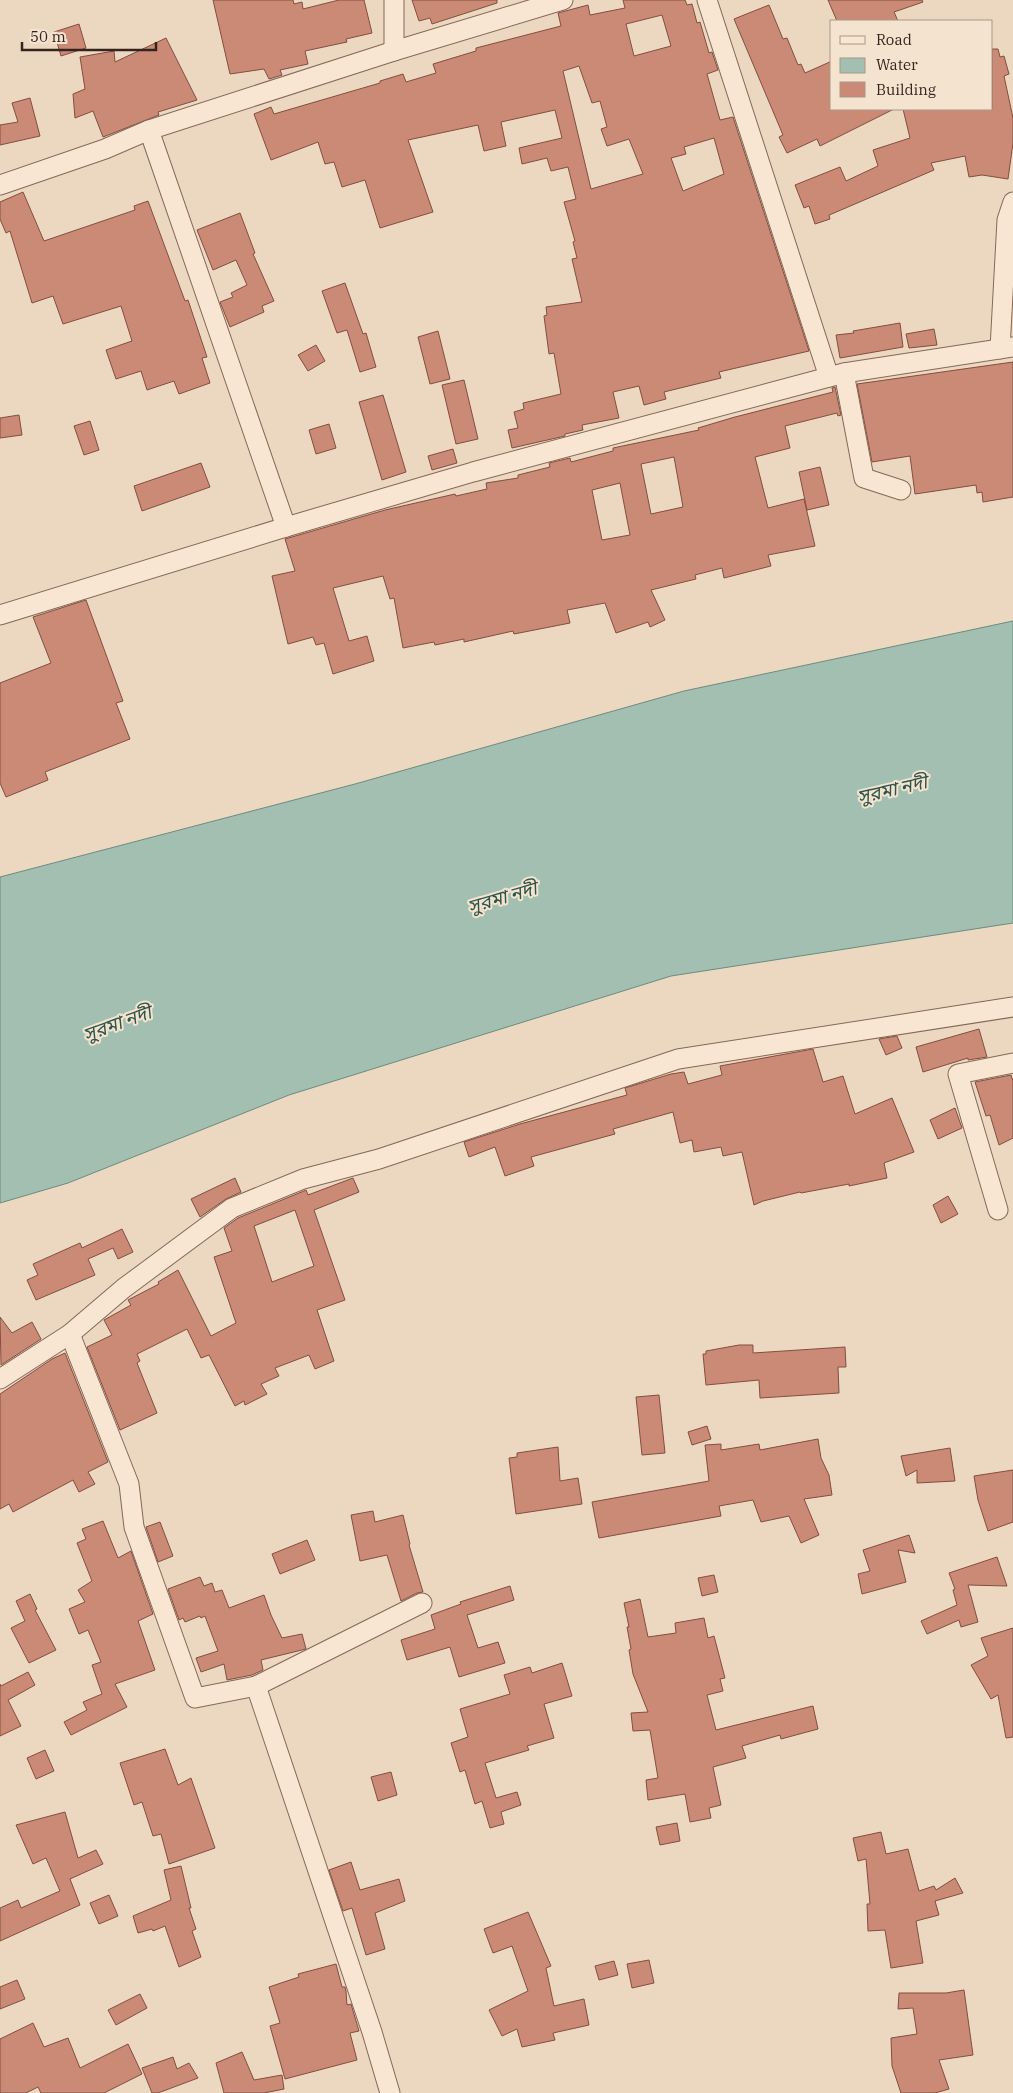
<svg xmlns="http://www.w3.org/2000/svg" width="1013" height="2093" viewBox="0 0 1013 2093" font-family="'IBM Plex Serif','Noto Sans Bengali',serif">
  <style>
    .water { fill: #a3bfb1; stroke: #6a8c7e }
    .building { fill: #ca8a76; stroke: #834e3f; fill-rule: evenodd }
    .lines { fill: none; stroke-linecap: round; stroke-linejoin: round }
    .minor-casing { stroke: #856858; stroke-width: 21 }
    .minor { stroke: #f8e6d3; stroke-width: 19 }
    .labels { text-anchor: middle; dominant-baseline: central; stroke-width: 4; stroke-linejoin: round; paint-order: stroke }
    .water-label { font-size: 19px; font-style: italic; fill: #2c544a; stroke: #f4e3cf }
  </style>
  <rect width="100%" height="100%" fill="#ecd7c0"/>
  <polygon class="water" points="1013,621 1013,923 671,976 289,1095 68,1183 0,1203 0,877 355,784 684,691"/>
  <g class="building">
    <polygon points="213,0 293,0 294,4 302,2 303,9 339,0 364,0 372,33 346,39 347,42 305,51 308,64 280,70 282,75 269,79 264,69 230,74"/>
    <polygon points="412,0 497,0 497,3 432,24 430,18 419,21"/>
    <path d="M623 0H685L687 5 692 4 697 23 700 22 709 53 712 52 718 70 707 74 720 120 733 117 809 351 719 372 721 378 664 392 666 399 644 405 639 386 613 392 619 418 582 425 583 430 565 434V436L512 448 508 430 518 428 514 412 524 409 523 403 561 394 554 353 549 354 544 316 547 315 546 307 582 302 572 259 577 258 573 242 575 241 564 202 576 199 568 167 551 171 547 158 522 164 519 148 562 138 555 110 501 122 506 146 484 151 478 125 408 140 433 212 380 228 365 180 342 187 334 162 325 164 318 142 271 160 254 114 271 107 274 114 380 83V81L403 74 406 82 436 73 433 64 476 51V48L561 26 558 13 588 5 590 15 625 8ZM662 15 671 46 634 56 626 24ZM579 66 592 103 600 101 607 127 601 129 607 146 629 139 643 174 591 189 563 71ZM714 138 724 174 683 191 671 158 686 154 684 147Z"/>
    <polygon points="828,0 922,0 923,2 894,12 898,21 837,21"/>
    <polygon points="769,5 783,39 787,38 798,65 801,64 805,73 832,61 832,109 894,109 820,146 817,139 787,153 779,137 783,135 734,19"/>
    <polygon points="79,24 86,48 61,56 54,32"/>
    <polygon points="166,38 197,100 158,112 159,115 103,137 93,111 75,118 73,94 85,89 80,57 114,51 115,62"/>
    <polygon points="992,49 998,49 1000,57 1004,56 1009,74 1004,76 1013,118 1013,143 1008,179 982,175 969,177 965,156 931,163 934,170 834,213 829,215 830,219 815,224 809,206 804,208 795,185 840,167 846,181 878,166 873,150 910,138 903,109 992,109"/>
    <polygon points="30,98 40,136 0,145 0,125 18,122 12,103"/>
    <polygon points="23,192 44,241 135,210 134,206 148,201 185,301 188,300 207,357 202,358 210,383 179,394 174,381 147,390 141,371 116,379 106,350 132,341 121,306 63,324 53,296 32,303 10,231 6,233 0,219 0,202"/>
    <polygon points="240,213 255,253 253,254 274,301 262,306 264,312 230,327 220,302 233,297 231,293 247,285 236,260 213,270 197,230"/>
    <polygon points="345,283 363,334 366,333 376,367 360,372 347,330 337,333 322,291"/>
    <polygon points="900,323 903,347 840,358 836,335 854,333 853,331"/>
    <polygon points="934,329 937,345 909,348 906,334"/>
    <polygon points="438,331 450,379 430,384 418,337"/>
    <polygon points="316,345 325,361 308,371 298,355"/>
    <polygon points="1013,362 1013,497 983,502 982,492 977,493 976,485 915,494 910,456 872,462 857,384"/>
    <polygon points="464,380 478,439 456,444 442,385"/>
    <path d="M835 387 841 415 838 416 837 413 785 426 790 448 755 457 768 508 804 499 815 546 768 555 771 566 724 578 722 568 695 575 696 579 651 590 665 620 650 627 648 622 616 633 605 603 567 610 570 623 514 634 513 631 464 642V639L435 645 434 642 403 648 394 598 390 599 383 576 333 588 349 641 367 636 374 661 333 674 324 643 316 645 313 637 288 644 272 576 295 571 285 539 385 510 455 494 456 496 487 489 486 483 518 478V475L550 467 549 463 570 458 571 462 613 451V448L699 430 698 428 735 417 833 392 832 388ZM674 457 683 507 651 514 641 464ZM620 483 630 535 602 540 592 490Z"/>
    <polygon points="383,395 406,472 382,480 359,402"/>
    <polygon points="19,415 22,435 0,438 0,418"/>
    <polygon points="90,421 99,450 84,455 74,426"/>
    <polygon points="329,424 336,448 316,454 309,430"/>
    <polygon points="453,449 457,463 432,470 428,456"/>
    <polygon points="201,463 210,487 142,511 134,486"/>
    <polygon points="820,467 829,505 807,510 799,472"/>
    <polygon points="86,600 123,701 116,703 130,739 45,772 48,780 6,797 0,783 0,683 51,663 33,617"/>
    <polygon points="979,1029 987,1057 968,1060 968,1058 923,1072 916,1047"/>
    <polygon points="897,1036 902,1048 886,1055 879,1039"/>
    <polygon points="813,1049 823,1082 843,1076 855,1114 892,1098 914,1152 884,1163 887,1178 849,1186 849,1184 801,1193 800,1192 763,1201 754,1205 742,1152 723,1156 721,1147 694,1152 692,1140 680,1143 673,1112 613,1129 615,1134 531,1157 534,1166 505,1176 495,1147 469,1157 464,1142 520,1124 627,1095 625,1088 671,1074 684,1072 688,1084 722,1075 720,1066"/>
    <polygon points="1011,1075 1013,1081 1013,1138 999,1145 990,1115 986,1116 975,1082"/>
    <polygon points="955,1108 962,1128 938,1139 930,1120"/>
    <polygon points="235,1178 241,1192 226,1199 200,1217 191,1199"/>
    <path d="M353 1178 359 1192 314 1210 345 1300 317 1310 334 1361 315 1369 309 1355 275 1368 279 1376 261 1384 267 1394 245 1405 244 1401 235 1406 209 1355 201 1358 187 1329 137 1354 140 1361 137 1363 157 1413 120 1430 87 1347 112 1335 104 1320 131 1305 128 1300 159 1284 158 1282 178 1270 211 1336 236 1323 214 1257 232 1251 224 1228 238 1218 304 1191 306 1190 308 1195ZM295 1210 314 1266 272 1282 254 1226Z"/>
    <polygon points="948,1196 958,1214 941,1223 933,1205"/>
    <polygon points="122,1229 133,1252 118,1259 113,1248 88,1259 95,1275 36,1300 27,1280 38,1275 33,1264 80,1243 82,1248"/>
    <polygon points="0,1317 12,1333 32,1322 41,1339 1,1365"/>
    <polygon points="739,1345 753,1345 753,1353 845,1347 846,1367 838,1367 839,1393 760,1398 759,1380 706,1385 703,1354 706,1354 706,1351"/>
    <polygon points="65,1353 108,1462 88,1472 95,1484 79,1492 73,1480 13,1512 9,1504 0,1509 0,1394 52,1359"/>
    <polygon points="659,1395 665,1453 642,1455 636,1397"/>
    <polygon points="707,1426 711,1439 692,1445 688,1432"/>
    <polygon points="818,1439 821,1458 829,1475 832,1495 804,1499 819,1535 801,1543 789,1516 761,1522 753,1500 719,1506 721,1516 599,1538 592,1502 709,1481 705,1445 721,1444 721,1450 759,1444 760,1450"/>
    <polygon points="558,1447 560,1481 578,1478 582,1504 516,1514 509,1458 517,1457 517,1453"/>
    <polygon points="950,1448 955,1481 917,1483 917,1470 906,1476 901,1456"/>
    <polygon points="1013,1470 1013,1522 988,1531 978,1500 974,1476"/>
    <polygon points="373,1511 375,1522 403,1515 410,1544 409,1545 423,1592 417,1593 401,1601 387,1555 360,1561 351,1515"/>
    <polygon points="103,1521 118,1558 131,1551 153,1614 138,1621 155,1670 115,1684 127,1707 71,1735 64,1722 87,1710 83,1702 102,1694 92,1665 101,1662 88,1630 79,1634 69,1609 85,1602 78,1590 92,1581 77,1543 86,1539 82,1529"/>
    <polygon points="160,1522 173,1556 158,1562 146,1527"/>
    <polygon points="909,1535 915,1553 898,1550 906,1582 862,1594 858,1574 870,1571 863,1550"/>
    <polygon points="307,1540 315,1560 280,1574 272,1554"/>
    <polygon points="997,1557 1007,1586 968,1585 978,1622 961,1627 959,1620 927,1634 921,1621 957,1605 953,1590 955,1589 949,1573"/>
    <polygon points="714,1575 718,1592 702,1596 698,1578"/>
    <polygon points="200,1577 204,1586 212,1583 215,1592 222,1590 229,1608 264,1595 271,1615 282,1638 302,1634 306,1649 261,1660 263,1670 252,1675 227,1680 224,1664 201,1672 196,1658 218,1651 205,1616 201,1618 200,1616 185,1622 183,1618 179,1620 168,1589"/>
    <polygon points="510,1586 514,1600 467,1615 478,1648 498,1642 505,1663 459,1677 450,1647 407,1660 401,1640 435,1629 431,1615 461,1604 460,1602"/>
    <polygon points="30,1594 37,1609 35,1610 56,1650 29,1663 11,1628 25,1621 16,1601"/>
    <polygon points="640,1599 648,1637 676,1633 675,1623 704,1618 708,1638 714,1636 725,1678 720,1679 723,1691 707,1695 716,1730 813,1706 818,1729 781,1739 780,1735 742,1746 746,1758 713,1767 721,1805 709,1808 711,1818 690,1822 685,1794 648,1800 646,1780 658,1778 650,1730 633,1731 631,1713 648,1712 633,1674 629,1650 631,1649 627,1627 629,1627 624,1603"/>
    <polygon points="1013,1628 1013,1737 1006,1738 998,1695 991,1699 971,1665 988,1656 981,1638"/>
    <polygon points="562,1663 572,1696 544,1704 554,1738 527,1746 529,1750 485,1763 496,1798 517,1792 521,1805 501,1812 504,1824 490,1828 482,1801 475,1804 465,1770 460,1772 451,1743 468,1737 460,1709 510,1694 504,1675 530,1667 532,1673"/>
    <polygon points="28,1672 35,1685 8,1700 21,1726 0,1736 0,1684 1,1686"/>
    <polygon points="165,1749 178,1785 191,1778 215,1848 169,1864 161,1834 153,1836 142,1802 134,1805 120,1763"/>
    <polygon points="45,1750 54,1771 36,1779 27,1758"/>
    <polygon points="391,1772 397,1795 378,1801 371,1777"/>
    <polygon points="65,1812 78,1858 96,1850 103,1864 70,1879 80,1905 0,1941 0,1908 18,1900 21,1908 60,1891 46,1858 33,1864 16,1825"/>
    <polygon points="677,1823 680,1841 660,1845 656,1827"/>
    <polygon points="881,1832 886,1854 908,1849 919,1891 934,1886 936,1890 955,1878 963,1893 935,1901 939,1915 916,1921 923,1963 891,1968 885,1930 868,1931 867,1904 870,1904 866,1859 858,1861 853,1838"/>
    <polygon points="351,1862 360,1890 399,1879 405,1901 375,1913 385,1949 366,1955 352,1908 343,1911 329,1870"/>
    <polygon points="181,1866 191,1908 189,1908 196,1929 192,1931 201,1957 179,1967 165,1926 153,1931 152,1929 138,1933 133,1916 171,1900 164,1870"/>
    <polygon points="109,1895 118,1916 99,1924 90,1903"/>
    <polygon points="528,1912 551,1966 546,1968 554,2006 584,1999 589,2025 553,2033 555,2040 522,2047 517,2029 502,2036 489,2010 528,1991 512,1946 493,1953 484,1929"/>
    <polygon points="649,1960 654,1983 632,1988 627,1964"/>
    <polygon points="614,1961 618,1975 599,1980 595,1966"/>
    <polygon points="336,1964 342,1987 345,1987 346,1991 347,2005 351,2004 359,2031 350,2033 357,2060 285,2079 270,2026 280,2023 269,1987 299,1977 298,1974"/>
    <polygon points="17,1980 25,1999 0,2009 0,1987"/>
    <polygon points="964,1990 973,2055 939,2060 949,2089 935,2093 901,2093 892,2066 891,2038 917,2034 913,2008 898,2009 899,1993 946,1993"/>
    <polygon points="140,1994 147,2008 116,2025 108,2010"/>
    <polygon points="33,2023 44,2047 68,2038 80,2068 128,2044 142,2074 104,2093 41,2093 38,2087 26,2093 0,2093 0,2039"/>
    <polygon points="242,2052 254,2080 282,2075 284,2089 264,2093 224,2093 216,2063"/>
    <polygon points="173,2057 177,2069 189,2063 198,2078 158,2093 152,2093 142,2068"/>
  </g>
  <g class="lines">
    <g class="minor-casing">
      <g id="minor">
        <polyline points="707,0 829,377"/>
        <polyline points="394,51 394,0"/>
        <polyline points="149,130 286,527"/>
        <polyline points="0,185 105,149 149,130 394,51 563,0"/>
        <polyline points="1000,349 1007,220 1013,202"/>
        <polyline points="844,373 864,478 901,490"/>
        <polyline points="0,615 286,527 473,472 829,377 844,373 1013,347"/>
        <polyline points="998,1210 958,1074 1013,1063"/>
        <polyline points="70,1334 129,1484 134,1527 195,1698 256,1686 422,1603"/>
        <polyline points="0,1379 70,1334 124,1288 232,1208 303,1179 379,1159 678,1059 1013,1007"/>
        <polyline points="256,1686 372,2032 390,2093"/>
      </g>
    </g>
    <use href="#minor" class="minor"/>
  </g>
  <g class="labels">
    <g class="water-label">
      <text transform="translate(892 789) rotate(-13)">সুরমা নদী</text>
      <text transform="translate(502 897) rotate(-16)">সুরমা নদী</text>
      <text transform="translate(117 1023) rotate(-20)">সুরমা নদী</text>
    </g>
  </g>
  <rect x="830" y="20" width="162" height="90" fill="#f4e3cf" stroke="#a89788"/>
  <rect x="840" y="36" width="25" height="8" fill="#f8e6d3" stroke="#a89788"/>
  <text x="876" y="45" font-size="15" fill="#35241d">Road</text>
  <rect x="840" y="58" width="25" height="15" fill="#a3bfb1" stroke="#a89788"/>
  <text x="876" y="70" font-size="15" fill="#35241d">Water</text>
  <rect x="840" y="82" width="25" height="15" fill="#ca8a76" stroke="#a89788"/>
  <text x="876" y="95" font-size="15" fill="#35241d">Building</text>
  <path d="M22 42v8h134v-8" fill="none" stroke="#35241d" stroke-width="2.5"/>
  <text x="30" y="42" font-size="15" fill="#35241d" stroke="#f4e3cf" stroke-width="4" paint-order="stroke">50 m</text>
</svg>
